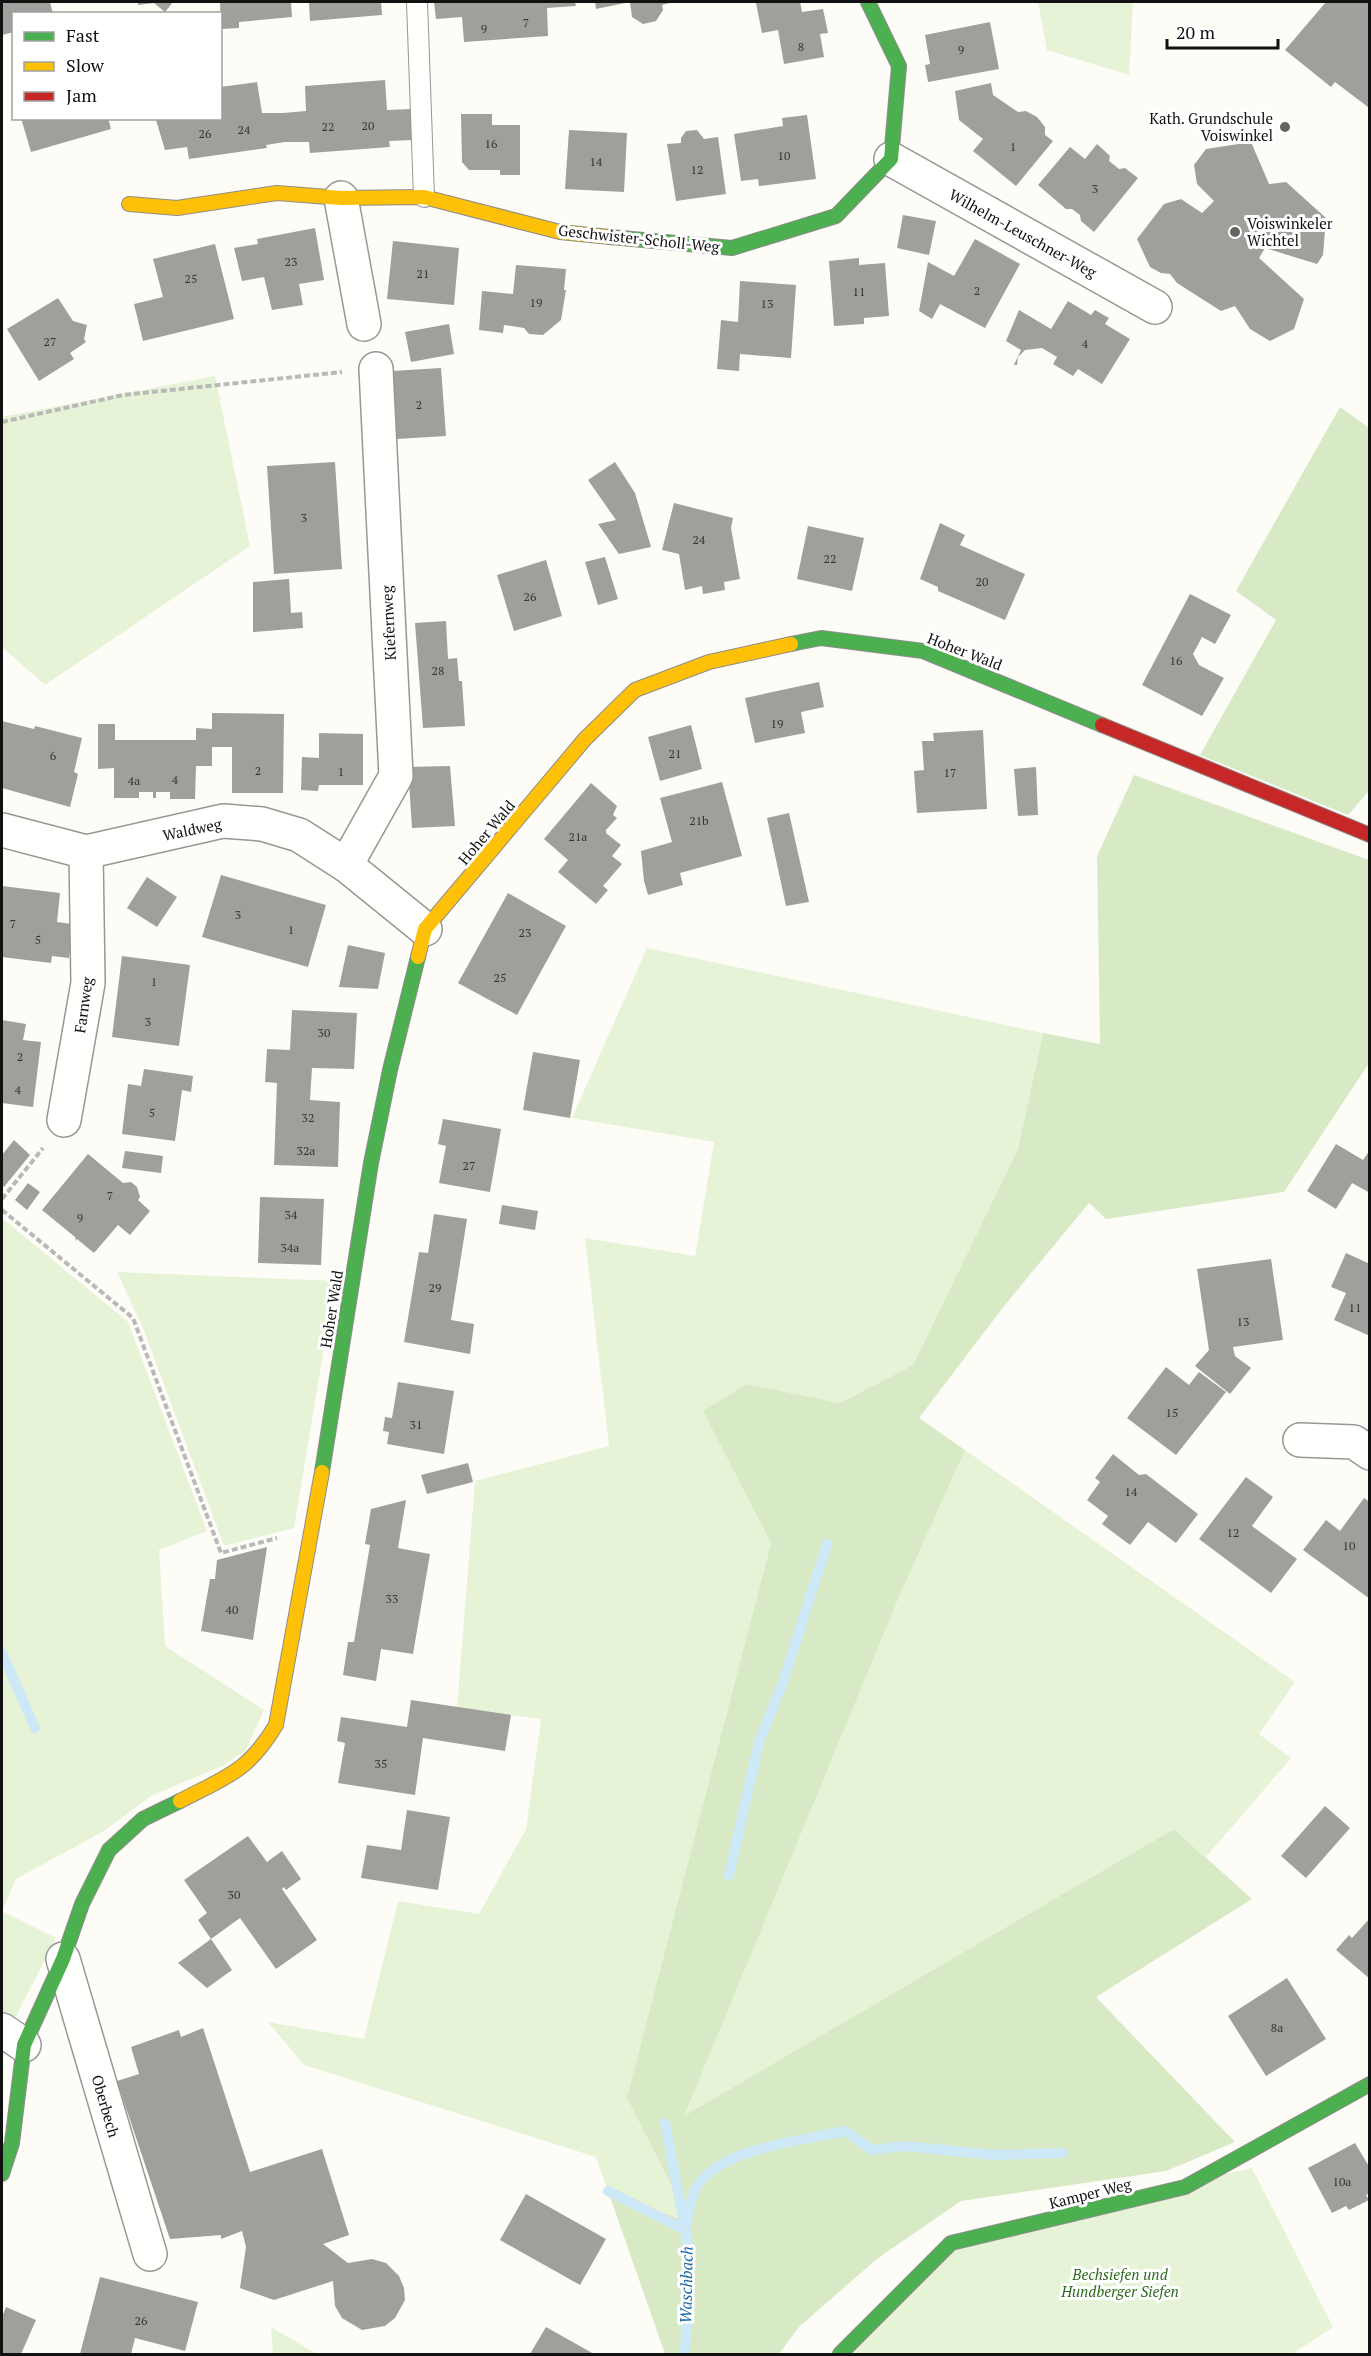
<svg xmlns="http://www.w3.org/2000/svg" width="1371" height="2356" viewBox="0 0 1371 2356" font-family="'PT Serif',serif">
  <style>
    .green { fill: #e7f3d7 }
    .forest { fill: #d8eac5 }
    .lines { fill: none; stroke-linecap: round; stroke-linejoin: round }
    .stream { stroke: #cde8f7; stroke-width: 10 }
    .building { fill: #a19f9c }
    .lane-casing { stroke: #979795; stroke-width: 22 }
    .street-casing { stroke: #979795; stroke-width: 36 }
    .fast-casing { stroke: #8e8d8b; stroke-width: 16 }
    .slow-casing { stroke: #8e8d8b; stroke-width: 16 }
    .jam-casing { stroke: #8e8d8b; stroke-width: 16 }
    .path { stroke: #b9b9b8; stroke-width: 4; stroke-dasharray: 6 3; stroke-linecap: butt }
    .lane { stroke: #fffffe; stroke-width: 20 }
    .street { stroke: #fffffe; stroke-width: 33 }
    .fast { stroke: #4caf50; stroke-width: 14 }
    .slow { stroke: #ffc107; stroke-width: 14 }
    .jam { stroke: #c62828; stroke-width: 14 }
    .poi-dot { fill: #646362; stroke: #fff; stroke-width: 2 }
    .labels { text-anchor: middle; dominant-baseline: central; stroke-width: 6; stroke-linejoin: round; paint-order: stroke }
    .number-label { font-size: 12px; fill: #353434 }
    .poi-label { font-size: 15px; fill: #111; stroke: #fff; text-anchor: end }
    .street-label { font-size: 15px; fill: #111; stroke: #fff }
    .park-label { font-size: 15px; font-style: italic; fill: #2f6b1f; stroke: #fff }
    .water-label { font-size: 16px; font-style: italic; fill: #1768a6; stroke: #fff }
  </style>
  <rect width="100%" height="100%" fill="#fdfcf7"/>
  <g class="green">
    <polygon points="1038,2 1133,2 1129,75 1047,50"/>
    <polygon points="215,376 250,546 45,685 2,647 2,417"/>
    <polygon points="647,948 1043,1033 1018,1149 913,1365 840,1403 747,1384 704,1411 771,1543 628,2098 692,2223 608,2191 596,2157 304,2065 268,2022 364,2039 398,1901 479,1914 526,1829 541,1719 457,1708 475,1481 609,1446 585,1238 695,1256 714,1142 572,1118"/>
    <polygon points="2,1218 128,1322 207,1531 159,1550 165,1646 264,1710 246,1750 222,1766 151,1796 104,1831 16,1879 2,1911 56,1938 13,2022 2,2023"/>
    <polygon points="117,1272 335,1281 294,1528 224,1546 143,1328"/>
    <polygon points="965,1450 1295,1682 1259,1734 1291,1758 1206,1857 1174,1829 683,2117 899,1597"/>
    <polygon points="1252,2168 1333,2327 1292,2354 835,2354 973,2230"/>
    <polygon points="271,2327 317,2354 273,2354"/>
  </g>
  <g class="forest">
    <polygon points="1340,407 1369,428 1369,791 1348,815 1200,755 1276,620 1236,591"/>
    <polygon points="1134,775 1369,860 1369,1063 1284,1192 1106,1219 1089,1203 1004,1306 919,1418 965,1450 899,1597 684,2116 1174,1829 1252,1899 1096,1997 1235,2142 1166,2171 961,2201 878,2258 799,2327 779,2354 665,2354 608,2191 691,2223 627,2098 771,1543 703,1411 747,1384 840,1403 913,1365 1018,1149 1043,1033 1100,1044 1097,856"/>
  </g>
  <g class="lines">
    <g class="stream">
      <polyline points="2,1653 35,1728"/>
      <polyline points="729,1875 759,1742 783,1682 827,1544"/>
      <polyline points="665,2123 689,2251 685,2354"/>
      <polyline points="608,2191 685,2230"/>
      <path d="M685 2230C688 2214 690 2195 700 2182 725 2148 805 2140 845 2131L872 2150 904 2146 994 2155 1063 2153"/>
    </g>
  </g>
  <g class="building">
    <polygon points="2,2 50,2 53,14 14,14 14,32 2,35"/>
    <polygon points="138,2 173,2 165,12 154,3 138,5"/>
    <polygon points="220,2 291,2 292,17 239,22 239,28 221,29"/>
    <polygon points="309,2 381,2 382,15 310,21"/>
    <polygon points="434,2 575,2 576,6 547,8 548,36 464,42 462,17 436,19"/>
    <polygon points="595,2 630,2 596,9"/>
    <polygon points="630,2 674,2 662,5 663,10 656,21 643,24 632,17"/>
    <polygon points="765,2 800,2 802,12 823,9 828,33 820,34 824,57 784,64 778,30 762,33 756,3"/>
    <polygon points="1326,2 1370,2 1368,107 1335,82 1331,87 1285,50"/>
    <polygon points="990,22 999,69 928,82 925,65 930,64 925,35"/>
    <polygon points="385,80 387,110 411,109 413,140 389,141 390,147 310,153 309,142 285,142 266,145 267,148 189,159 187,147 165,150 156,120 220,118 220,87 257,82 262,113 283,113 306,111 305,86"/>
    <polygon points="991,83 993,95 1018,112 1026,111 1037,117 1045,127 1045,135 1053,141 1016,186 973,151 983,139 959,120 955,91"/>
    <polygon points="461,114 492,114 492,125 520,125 520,175 500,175 500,170 469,170 462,162"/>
    <polygon points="807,115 816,179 759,186 758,179 741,181 734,134 783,126 782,118"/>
    <polygon points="21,118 108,118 111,129 31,152"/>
    <polygon points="569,130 627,133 624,192 565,189"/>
    <polygon points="697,130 704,139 718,137 726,194 676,201 667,144 681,143 681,138 686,131"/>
    <polygon points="1251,142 1269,184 1286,182 1326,218 1323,255 1317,264 1265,248 1259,258 1304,299 1294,329 1270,341 1250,329 1235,306 1221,311 1177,283 1170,274 1161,273 1150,267 1137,239 1164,204 1181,199 1202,213 1214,201 1197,184 1194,165 1206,149"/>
    <polygon points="1097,144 1110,156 1109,161 1119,169 1125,168 1138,178 1094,232 1081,221 1080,215 1072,209 1066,209 1038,185 1070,147 1085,159"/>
    <polygon points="903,215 936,221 929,255 897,248"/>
    <polygon points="315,228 324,280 299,284 303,305 272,310 264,277 242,281 234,248 258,244 257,239"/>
    <polygon points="975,239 1020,264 985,328 940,304 932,319 919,311 928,262 954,276"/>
    <polygon points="393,241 459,248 454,305 387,299"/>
    <polygon points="215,244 234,319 143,341 134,304 163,297 153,259"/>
    <polygon points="859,258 859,265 885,263 889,316 864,318 864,324 834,326 829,261"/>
    <polygon points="516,265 566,269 564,290 566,290 561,320 543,335 529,334 524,328 504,325 503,333 479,330 482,291 513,294"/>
    <polygon points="740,281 796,285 791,358 740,354 739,371 717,369 721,320 738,322"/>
    <polygon points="58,298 73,321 87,325 84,339 86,342 70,353 74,359 39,381 7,329"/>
    <polygon points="1068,301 1091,315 1095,310 1109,318 1105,324 1130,339 1102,384 1078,369 1073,376 1053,364 1057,357 1042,348 1025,350 1018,357 1017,365 1014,365 1021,350 1006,341 1019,310 1051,329"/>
    <polygon points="449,324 454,354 411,362 405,332"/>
    <polygon points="441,368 446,436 397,439 392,371"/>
    <polygon points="335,462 342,569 274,574 267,466"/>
    <polygon points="615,462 635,493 651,547 619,554 598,524 616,520 588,480"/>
    <polygon points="674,503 733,518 731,528 740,579 724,582 725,590 703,594 702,586 685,590 679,554 662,550"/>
    <polygon points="940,523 965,535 960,545 1025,574 1005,620 938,591 938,587 920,579"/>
    <polygon points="808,526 864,538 852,591 797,579"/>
    <polygon points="605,557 618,599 598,605 585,562"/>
    <polygon points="546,560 562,616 514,631 497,575"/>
    <polygon points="289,579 291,613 302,612 303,628 253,632 253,582"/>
    <polygon points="1190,594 1231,615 1215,644 1202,637 1193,654 1199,665 1224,678 1202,716 1142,685"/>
    <polygon points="446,621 448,659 457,658 459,681 462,681 465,726 423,728 415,623"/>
    <polygon points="819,682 824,707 801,712 805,733 755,743 745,698"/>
    <polygon points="212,713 284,714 283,793 232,793 232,747 212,747 212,766 196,766 195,799 170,799 170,792 156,792 156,798 153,798 153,792 139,792 139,798 114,798 114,768 98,769 98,724 115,724 115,740 196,740 196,728 212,729"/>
    <polygon points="2,721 34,729 35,726 82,738 74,772 78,774 70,807 2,788"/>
    <polygon points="691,725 702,769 660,781 648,737"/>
    <polygon points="983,730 987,809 917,813 914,771 924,770 922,741 934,741 933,733"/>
    <polygon points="319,733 363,734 363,785 319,785 318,791 301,790 302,757 319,758"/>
    <polygon points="450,766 455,826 412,828 408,767"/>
    <polygon points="1036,767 1038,815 1018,816 1014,769"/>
    <polygon points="722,782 742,856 680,873 683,885 648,895 644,881 641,851 672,842 660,798"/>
    <polygon points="591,783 617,806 613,815 617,818 606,830 606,833 621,845 612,856 622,864 603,886 608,890 596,904 558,872 568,860 544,839"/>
    <polygon points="789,813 809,902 786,906 767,818"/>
    <polygon points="221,875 326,905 308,967 202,937"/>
    <polygon points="147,877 177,897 157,927 127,908"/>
    <polygon points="2,886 60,893 57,922 73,924 69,958 52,956 51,963 2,957"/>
    <polygon points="508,893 566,926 517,1015 458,983"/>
    <polygon points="348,945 385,953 378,989 339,987"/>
    <polygon points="122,956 190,965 179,1046 112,1037"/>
    <polygon points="292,1010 357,1013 354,1069 312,1068 310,1100 340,1102 338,1167 274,1165 277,1083 265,1082 267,1049 290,1050"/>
    <polygon points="2,1020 26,1024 23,1040 41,1042 33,1107 2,1103"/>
    <polygon points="533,1052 580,1060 570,1118 523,1110"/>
    <polygon points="144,1069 193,1076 191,1092 182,1090 175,1141 122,1134 128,1084 141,1086"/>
    <polygon points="443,1119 501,1129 490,1192 439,1183 446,1146 438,1144"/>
    <polygon points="14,1140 30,1155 4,1187 2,1185 2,1155"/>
    <polygon points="1336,1144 1363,1160 1370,1150 1370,1193 1352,1183 1336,1209 1307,1191"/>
    <polygon points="125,1151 163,1156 161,1173 122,1168"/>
    <polygon points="88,1154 123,1183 131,1182 137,1187 140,1197 138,1200 150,1211 130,1235 118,1225 94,1253 77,1239 76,1241 75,1237 42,1210"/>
    <polygon points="28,1183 40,1192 27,1210 15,1200"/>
    <polygon points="260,1197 324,1199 321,1265 258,1263"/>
    <polygon points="502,1205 538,1211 535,1230 499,1224"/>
    <polygon points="434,1214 467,1219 451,1320 474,1324 470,1354 404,1342 419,1252 428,1253"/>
    <polygon points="1346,1253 1370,1264 1370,1336 1334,1320 1346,1293 1331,1287"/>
    <polygon points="1271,1259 1283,1340 1233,1347 1235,1356 1251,1368 1230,1394 1195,1366 1209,1350 1197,1269"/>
    <polygon points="1166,1367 1189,1385 1199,1372 1226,1392 1176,1455 1127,1418"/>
    <polygon points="398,1382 454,1391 444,1454 387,1444 389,1432 383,1431 385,1417 392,1418"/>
    <polygon points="1113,1454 1139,1475 1146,1474 1198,1514 1176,1543 1148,1522 1130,1545 1102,1524 1108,1516 1087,1500 1100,1482 1095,1478"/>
    <polygon points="468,1463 473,1482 427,1494 421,1475"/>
    <polygon points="1246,1477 1273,1497 1252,1526 1297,1559 1271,1593 1199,1539"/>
    <polygon points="1364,1498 1370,1502 1370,1599 1303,1550 1326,1520 1340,1531"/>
    <polygon points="406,1500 398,1548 430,1554 413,1654 381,1649 376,1681 343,1675 348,1642 354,1642 370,1545 365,1544 371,1509"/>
    <polygon points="267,1547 253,1640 201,1631 210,1579 215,1579 217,1560"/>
    <polygon points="411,1700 511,1715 505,1751 423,1738 415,1795 338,1783 345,1743 337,1741 341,1717 407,1727"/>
    <polygon points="1325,1806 1350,1828 1306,1878 1281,1856"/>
    <polygon points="407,1810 450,1817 438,1890 361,1878 367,1845 401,1850"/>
    <polygon points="248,1836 267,1862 282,1851 301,1879 286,1890 284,1887 282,1889 317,1940 276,1969 240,1918 211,1939 232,1970 207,1988 178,1963 211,1939 198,1920 207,1913 184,1880"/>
    <polygon points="1370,1918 1370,1979 1336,1950 1349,1935 1352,1938"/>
    <polygon points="1287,1978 1326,2039 1266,2076 1228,2016"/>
    <polygon points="203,2028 250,2172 322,2149 349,2235 323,2244 348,2263 372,2259 386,2263 399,2276 404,2288 405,2300 395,2318 385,2326 362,2330 342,2318 335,2306 333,2281 274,2300 240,2288 246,2247 242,2231 221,2239 221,2235 170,2239 117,2081 139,2074 131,2047 179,2030 181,2037"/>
    <polygon points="1355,2143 1370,2168 1370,2193 1366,2195 1369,2200 1349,2210 1346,2206 1332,2213 1308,2168"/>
    <polygon points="526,2194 606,2239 580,2285 500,2240"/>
    <polygon points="100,2277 198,2302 185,2351 135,2338 131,2354 80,2354"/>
    <polygon points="6,2307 36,2320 21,2354 2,2354 2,2317"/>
    <polygon points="546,2327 594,2354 530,2354"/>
  </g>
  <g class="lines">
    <g class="lane-casing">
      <polyline id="lane" points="417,2 424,197"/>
    </g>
    <g class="street-casing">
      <g id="street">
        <polyline points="891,159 1155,307"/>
        <polyline points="341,198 364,324"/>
        <polyline points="2,830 86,852 223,821 262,824 299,835 346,865 425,929"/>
        <polyline points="346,865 396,776 376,369"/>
        <polyline points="64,1120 88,983 86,852"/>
        <polyline points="1300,1440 1354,1442 1370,1453"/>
        <polyline points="63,1959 150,2254"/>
        <polyline points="2,2030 24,2045"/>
      </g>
    </g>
    <g class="fast-casing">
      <g id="fast">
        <polyline points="610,237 732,248 836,216 891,159 899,66 868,2"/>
        <polyline points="791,644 821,638 923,651 1102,725"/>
        <polyline points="322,1472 371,1163 390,1070 418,957"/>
        <polyline points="2,2174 12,2143 24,2045 63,1959 82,1904 109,1850 143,1819 180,1801"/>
        <polyline points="840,2354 951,2243 1185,2187 1370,2084"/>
      </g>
    </g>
    <g class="slow-casing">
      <g id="slow">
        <polyline points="129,204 177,208 277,193 341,198 424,197 560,232 610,237"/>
        <polyline points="418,957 425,929 585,739 635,690 709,662 791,644"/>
        <path d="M180 1801C226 1777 248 1772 276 1725L322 1472"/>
      </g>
    </g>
    <g class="jam-casing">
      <polyline id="jam" points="1102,725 1370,835"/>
    </g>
    <g class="path">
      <polyline points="2,422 123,395 342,372"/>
      <polyline points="2,1199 43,1148"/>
      <polyline points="2,1210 133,1318 221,1553 277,1538"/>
    </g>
    <use href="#lane" class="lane"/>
    <use href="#street" class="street"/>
    <use href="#fast" class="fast"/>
    <use href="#slow" class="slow"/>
    <use href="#jam" class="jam"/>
  </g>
  <g class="poi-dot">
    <circle cx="1285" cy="127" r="6"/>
    <circle cx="1235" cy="232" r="6"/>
  </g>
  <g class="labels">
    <g class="number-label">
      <text x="526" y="22">7</text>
      <text x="484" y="28">9</text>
      <text x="801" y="46">8</text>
      <text x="961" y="49">9</text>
      <text x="368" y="125">20</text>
      <text x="328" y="126">22</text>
      <text x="244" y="129">24</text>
      <text x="205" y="133">26</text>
      <text x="491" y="143">16</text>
      <text x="1013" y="146">1</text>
      <text x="784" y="155">10</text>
      <text x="596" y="161">14</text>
      <text x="697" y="169">12</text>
      <text x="1095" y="188">3</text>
      <text x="291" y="261">23</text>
      <text x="423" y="273">21</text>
      <text x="191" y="278">25</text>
      <text x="977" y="290">2</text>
      <text x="859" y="291">11</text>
      <text x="536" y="302">19</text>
      <text x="767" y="303">13</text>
      <text x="50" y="341">27</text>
      <text x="1085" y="343">4</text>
      <text x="419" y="404">2</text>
      <text x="304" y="517">3</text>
      <text x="699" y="539">24</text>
      <text x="830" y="558">22</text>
      <text x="982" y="581">20</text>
      <text x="530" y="596">26</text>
      <text x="1176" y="660">16</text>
      <text x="438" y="670">28</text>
      <text x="777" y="723">19</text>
      <text x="675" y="753">21</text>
      <text x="53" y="755">6</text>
      <text x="258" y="770">2</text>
      <text x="341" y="771">1</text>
      <text x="950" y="772">17</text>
      <text x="175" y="779">4</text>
      <text x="134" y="780">4a</text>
      <text x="699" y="820">21b</text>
      <text x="578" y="836">21a</text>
      <text x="238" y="914">3</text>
      <text x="13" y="923">7</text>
      <text x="291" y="929">1</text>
      <text x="525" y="932">23</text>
      <text x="38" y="939">5</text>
      <text x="500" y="977">25</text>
      <text x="154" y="981">1</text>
      <text x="148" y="1021">3</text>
      <text x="324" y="1032">30</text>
      <text x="20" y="1056">2</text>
      <text x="18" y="1089">4</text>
      <text x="152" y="1112">5</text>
      <text x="308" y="1117">32</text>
      <text x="306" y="1150">32a</text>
      <text x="469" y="1165">27</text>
      <text x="110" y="1195">7</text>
      <text x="291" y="1214">34</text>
      <text x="80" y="1217">9</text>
      <text x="290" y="1247">34a</text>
      <text x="435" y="1287">29</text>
      <text x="1355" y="1307">11</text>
      <text x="1243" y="1321">13</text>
      <text x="1172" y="1412">15</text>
      <text x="416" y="1424">31</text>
      <text x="1131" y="1491">14</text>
      <text x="1233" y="1532">12</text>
      <text x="1349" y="1545">10</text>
      <text x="392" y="1598">33</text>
      <text x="232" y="1609">40</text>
      <text x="381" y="1763">35</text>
      <text x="234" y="1894">30</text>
      <text x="1277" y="2027">8a</text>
      <text x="1342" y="2181">10a</text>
      <text x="141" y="2320">26</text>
    </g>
    <g class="poi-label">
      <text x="1273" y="118">Kath. Grundschule<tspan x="1273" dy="17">Voiswinkel</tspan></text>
      <text x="1247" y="223" text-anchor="start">Voiswinkeler<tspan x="1247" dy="17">Wichtel</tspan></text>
    </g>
    <g class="street-label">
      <text transform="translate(1023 233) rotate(29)">Wilhelm-Leuschner-Weg</text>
      <text transform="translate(639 238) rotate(6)">Geschwister-Scholl-Weg</text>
      <text transform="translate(388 623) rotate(-93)">Kiefernweg</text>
      <text transform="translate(965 651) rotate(21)">Hoher Wald</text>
      <text transform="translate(192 829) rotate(-12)">Waldweg</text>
      <text transform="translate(486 832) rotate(-50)">Hoher Wald</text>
      <text transform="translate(83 1005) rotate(-82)">Farnweg</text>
      <text transform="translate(331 1309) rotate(-81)">Hoher Wald</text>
      <text transform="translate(106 2106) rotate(74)">Oberbech</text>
      <text transform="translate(1090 2193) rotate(-14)">Kamper Weg</text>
    </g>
    <g class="park-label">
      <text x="1120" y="2274">Bechsiefen und<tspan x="1120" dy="17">Hundberger Siefen</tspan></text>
    </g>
    <g class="water-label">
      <text transform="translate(686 2285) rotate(-89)">Waschbach</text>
    </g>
  </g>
  <rect width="1371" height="2356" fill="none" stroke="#111111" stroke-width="6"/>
  <rect x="12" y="12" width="210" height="108" fill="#ffffff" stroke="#a0a0a0" stroke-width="1.5"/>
  <rect x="24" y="32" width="30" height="9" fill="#4caf50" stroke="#a0a0a0" stroke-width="1.5"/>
  <text x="66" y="42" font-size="18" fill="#111111">Fast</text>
  <rect x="24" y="62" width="30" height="9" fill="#ffc107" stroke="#a0a0a0" stroke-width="1.5"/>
  <text x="66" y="72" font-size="18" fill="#111111">Slow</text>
  <rect x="24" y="92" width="30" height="9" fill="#c62828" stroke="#a0a0a0" stroke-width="1.5"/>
  <text x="66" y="102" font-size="18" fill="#111111">Jam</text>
  <path d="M1167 39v9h111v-9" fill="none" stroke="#111111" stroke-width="3"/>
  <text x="1176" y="39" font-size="18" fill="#111111" stroke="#ffffff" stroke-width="4.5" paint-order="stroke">20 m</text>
</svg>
